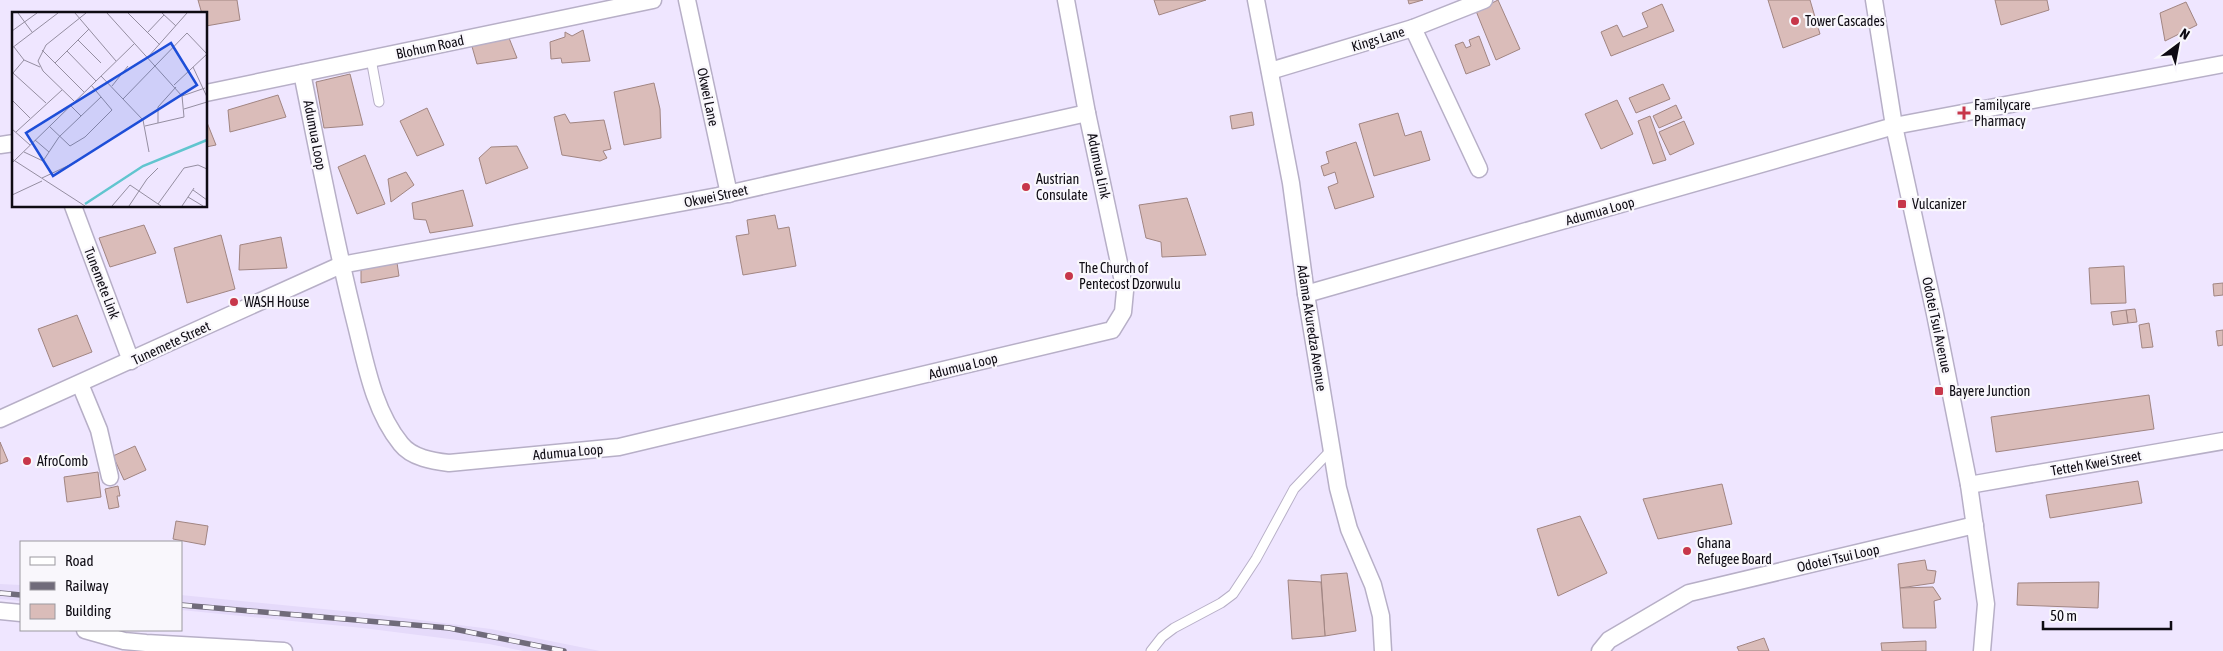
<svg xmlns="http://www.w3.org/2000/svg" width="2223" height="651" viewBox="0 0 2223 651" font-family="'Asap Condensed',sans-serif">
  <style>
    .built { fill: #e5dafa }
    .building { fill: #dabcb9; stroke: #a18582 }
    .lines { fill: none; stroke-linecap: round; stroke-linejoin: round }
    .service-casing { stroke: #b7afc7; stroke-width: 11 }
    .minor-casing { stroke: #b7afc7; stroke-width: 19 }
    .service { stroke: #fff; stroke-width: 9 }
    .minor { stroke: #fff; stroke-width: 16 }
    .rail-casing { stroke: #706b7a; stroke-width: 5.5 }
    .rail { stroke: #f9f7fc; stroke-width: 4; stroke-dasharray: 11; stroke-linecap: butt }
    .poi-dot { fill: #c7374a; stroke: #f9f7fc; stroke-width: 2 }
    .labels { text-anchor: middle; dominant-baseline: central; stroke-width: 4.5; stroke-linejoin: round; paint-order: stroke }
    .poi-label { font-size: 14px; fill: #0e0b13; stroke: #f9f7fc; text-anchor: start }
    .street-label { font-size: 14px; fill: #0e0b13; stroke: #f9f7fc }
    .inset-river { fill: none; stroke: #61c5cf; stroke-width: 2.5 }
    .inset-road { fill: none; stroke: #958ea1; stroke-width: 1 }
    .view { fill: #1d4ed8; fill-opacity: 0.15; stroke: #1d4ed8; stroke-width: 2.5 }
    .inset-edge { fill: none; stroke: #0e0b13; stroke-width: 2.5 }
  </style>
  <rect width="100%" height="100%" fill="#efe6ff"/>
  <g class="built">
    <polygon points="0,584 21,585 21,601 0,599"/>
    <polygon points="181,595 364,613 491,629 600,651 523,651 489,644 363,628 181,610"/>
  </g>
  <g class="building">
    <polygon points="198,0 237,0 240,20 206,26 206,14 202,14"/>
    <polygon points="1154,0 1206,0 1159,15"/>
    <polygon points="1408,0 1423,0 1409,4"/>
    <polygon points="1498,0 1520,49 1496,60 1476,11"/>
    <polygon points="1768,0 1810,0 1820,34 1783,48"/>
    <polygon points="1995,0 2047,0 2049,10 2001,25"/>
    <polygon points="2186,2 2197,25 2165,41 2160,13"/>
    <polygon points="1662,4 1674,31 1611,56 1601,32 1617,25 1623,37 1648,27 1642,13"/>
    <polygon points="583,30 590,61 562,63 561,58 551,59 550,42 565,37 565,32 572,36"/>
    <polygon points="1479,36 1490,65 1466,74 1455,45 1463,42 1466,48 1471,46 1469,40"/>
    <polygon points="509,38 517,58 477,64 471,43"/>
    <polygon points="350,74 363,125 324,128 316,82"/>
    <polygon points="654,83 660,109 661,138 624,145 614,92"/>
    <polygon points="1663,84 1670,99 1636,113 1629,98"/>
    <polygon points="278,95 286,117 230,132 228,110"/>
    <polygon points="1617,100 1633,134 1601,149 1585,114"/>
    <polygon points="1676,105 1682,118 1659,128 1653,116"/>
    <polygon points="427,108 444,145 417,156 400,121"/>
    <polygon points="1252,112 1254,125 1232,129 1230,116"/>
    <polygon points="1398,113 1405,136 1421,131 1430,160 1374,176 1359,124"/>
    <polygon points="565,114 570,123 604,120 611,149 603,151 607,158 600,161 562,155 554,117"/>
    <polygon points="1650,116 1666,160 1653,164 1638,121"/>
    <polygon points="206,120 216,145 206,147"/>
    <polygon points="1684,121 1694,144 1670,155 1659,132"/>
    <polygon points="1356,142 1374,197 1335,209 1328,187 1338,183 1335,172 1324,176 1321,166 1329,163 1326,152"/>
    <polygon points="517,146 528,168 486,184 479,158 491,147"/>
    <polygon points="365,155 385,204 357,214 338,167"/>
    <polygon points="406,172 414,185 391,202 388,179"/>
    <polygon points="463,190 473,226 430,233 426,220 414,219 412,203"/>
    <polygon points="1187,198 1206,255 1162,257 1161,242 1146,238 1139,205"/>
    <polygon points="775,215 778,229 789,227 796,266 743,275 736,236 749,234 747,220"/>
    <polygon points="144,225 156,253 110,267 99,238"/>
    <polygon points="221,235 235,289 187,303 174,248"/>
    <polygon points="281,237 287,268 239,270 240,245"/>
    <polygon points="396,256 399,276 361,283 361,264"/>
    <polygon points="2124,266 2126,303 2091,304 2089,268"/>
    <polygon points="2223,283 2223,295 2214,296 2213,284"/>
    <polygon points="2135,309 2137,322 2128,323 2126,310"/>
    <polygon points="2126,310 2128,323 2113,325 2111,312"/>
    <polygon points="77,315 92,352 53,367 38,329"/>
    <polygon points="2149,323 2153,347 2142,348 2139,325"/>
    <polygon points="2223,330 2223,345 2218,346 2216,331"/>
    <polygon points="2149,395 2154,429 1996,452 1991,417"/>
    <polygon points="0,442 8,461 0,464"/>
    <polygon points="135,446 146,470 124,480 113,456"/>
    <polygon points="98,472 101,497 67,502 64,477"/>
    <polygon points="2138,481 2142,503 2050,518 2046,495"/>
    <polygon points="1722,484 1732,524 1658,539 1643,499"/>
    <polygon points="118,486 120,496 117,496 119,507 109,509 105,489"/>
    <polygon points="1580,516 1607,573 1558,596 1537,529"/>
    <polygon points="176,521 208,526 205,545 173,539"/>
    <polygon points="1925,560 1927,570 1936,571 1934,583 1900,588 1898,564"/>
    <polygon points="1347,573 1356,631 1325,636 1321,575"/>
    <polygon points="1288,580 1321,582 1325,636 1292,639"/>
    <polygon points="2099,582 2098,608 2017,605 2018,583"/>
    <polygon points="1933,587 1941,599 1934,601 1936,628 1903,628 1900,588"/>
    <polygon points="1764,638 1769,651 1739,651 1737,647"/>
    <polygon points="1926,641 1926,651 1882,651 1881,643"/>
  </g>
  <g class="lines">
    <g class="service-casing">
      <g id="service">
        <polyline points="371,59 379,102"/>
        <polyline points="1151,651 1162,637 1174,628 1221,603 1233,594 1256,559 1294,489 1332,449"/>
      </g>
    </g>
    <g class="minor-casing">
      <g id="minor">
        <polyline points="687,0 729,194"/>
        <polyline points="1256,0 1291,183 1306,294 1338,488 1349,529 1373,585 1381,616 1383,651"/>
        <polyline points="1874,0 1894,126 1935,314 1969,485 1986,604 1982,651"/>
        <polyline points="1413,28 1479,169"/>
        <polyline points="1270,71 1413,28 1484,0"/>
        <path d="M302 73C319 157 335 242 356 325 366 365 374 411 401 444 412 458 433 461 449 463L619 447 1112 330 1123 312 1125 291 1087 113 1066 0"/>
        <polyline points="206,93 653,0"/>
        <polyline points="0,145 14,143"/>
        <polyline points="73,206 131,361"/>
        <polyline points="1306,294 1894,126 2223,64"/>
        <polyline points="80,384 99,430 110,477"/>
        <polyline points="0,419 341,265 718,196 1087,113"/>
        <polyline points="1969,485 2223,441"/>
        <polyline points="0,611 21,613"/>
        <polyline points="85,630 124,641 146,643 284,651"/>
        <polyline points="1600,651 1609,640 1689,593 1975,525"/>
      </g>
    </g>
    <use href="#service" class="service"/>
    <use href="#minor" class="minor"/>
    <g class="rail-casing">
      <g id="rail">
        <polyline points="0,593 21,595"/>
        <polyline points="181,605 449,628 564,651"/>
      </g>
    </g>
    <use href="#rail" class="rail"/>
  </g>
  <g class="poi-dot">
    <circle cx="1795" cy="21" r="5"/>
    <path d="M1961.5 105.5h5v5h5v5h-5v5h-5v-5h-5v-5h5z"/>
    <circle cx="1026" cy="187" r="5"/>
    <rect x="1897" y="199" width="10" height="10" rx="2.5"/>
    <circle cx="1069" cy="276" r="5"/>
    <circle cx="234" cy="302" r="5"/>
    <rect x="1934" y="386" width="10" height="10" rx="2.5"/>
    <circle cx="27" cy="461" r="5"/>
    <circle cx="1687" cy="551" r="5"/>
  </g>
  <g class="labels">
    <g class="poi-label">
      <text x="1805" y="21">Tower Cascades</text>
      <text x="1974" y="105">Familycare<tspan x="1974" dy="16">Pharmacy</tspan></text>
      <text x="1036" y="179">Austrian<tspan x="1036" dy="16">Consulate</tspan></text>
      <text x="1912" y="204">Vulcanizer</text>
      <text x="1079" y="268">The Church of<tspan x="1079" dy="16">Pentecost Dzorwulu</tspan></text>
      <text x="244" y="302">WASH House</text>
      <text x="1949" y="391">Bayere Junction</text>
      <text x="37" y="461">AfroComb</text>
      <text x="1697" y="543">Ghana<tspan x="1697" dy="16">Refugee Board</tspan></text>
    </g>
    <g class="street-label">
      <text transform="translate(1378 39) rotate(-17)">Kings Lane</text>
      <text transform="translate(430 47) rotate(-12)">Blohum Road</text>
      <text transform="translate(708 97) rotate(78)">Okwei Lane</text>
      <text transform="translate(315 135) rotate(79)">Adumua Loop</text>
      <text transform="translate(1099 166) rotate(78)">Adumua Link</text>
      <text transform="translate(716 196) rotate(-12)">Okwei Street</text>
      <text transform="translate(1600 211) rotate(-16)">Adumua Loop</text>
      <text transform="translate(102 283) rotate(69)">Tunemete Link</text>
      <text transform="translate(1937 325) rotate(78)">Odotei Tsui Avenue</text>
      <text transform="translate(1312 328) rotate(81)">Adama Akuredza Avenue</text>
      <text transform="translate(171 343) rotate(-25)">Tunemete Street</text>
      <text transform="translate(963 366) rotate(-14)">Adumua Loop</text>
      <text transform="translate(568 452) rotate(-5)">Adumua Loop</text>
      <text transform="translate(2096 463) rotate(-10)">Tetteh Kwei Street</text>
      <text transform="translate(1838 558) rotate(-13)">Odotei Tsui Loop</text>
    </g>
  </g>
  <g transform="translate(12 12)">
    <rect width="195" height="195" fill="#efe6ff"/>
    <path class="inset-river" d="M73 192 131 154 195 128"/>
    <path class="inset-road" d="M6 1 20 20M63 1 104 49M95 1 170 84 172 105 133 114M116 1 148 33M150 1 164 14M0 19 25 1M135 21 152 3M66 28 89 51M2 35 12 48 28 55M0 36 46 1M30 38 72 80M55 39 84 69M136 45 175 1M12 48 1 61 34 91M43 51 77 17M181 55 195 85M89 64 131 108 137 140M162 73 195 42M100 74 116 54M170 84 193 76M111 87 175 21 195 42M0 88 18 106M62 89 31 59 26 49 34 33 74 1M58 93 69 104M172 97 195 90M146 111V95L164 75M37 114 58 134 73 125 100 98 79 73M0 117 18 133M4 120 50 78M23 128 37 140M12 140 31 149 47 125 89 85M0 147 73 194M1 150 123 31M30 166 66 149M181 178 195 188M0 183 30 169M176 185 191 194M146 192 172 156 186 153 195 157M100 194 118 173 149 194M117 194 135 167 146 156M170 194 182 176"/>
    <path class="view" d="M159 31 185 73 41 164 14 121Z"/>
    <rect width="195" height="195" class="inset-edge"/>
  </g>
  <rect x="20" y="541" width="162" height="90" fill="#f9f7fc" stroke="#9b999f"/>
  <rect x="30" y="557" width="25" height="8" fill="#ffffff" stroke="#9b999f"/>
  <text x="65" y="566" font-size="15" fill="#0e0b13">Road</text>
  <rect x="30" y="582" width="25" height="8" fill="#706b7a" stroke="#9b999f"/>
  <text x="65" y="591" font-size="15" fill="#0e0b13">Railway</text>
  <rect x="30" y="604" width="25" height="15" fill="#dabcb9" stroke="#9b999f"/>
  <text x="65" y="616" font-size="15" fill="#0e0b13">Building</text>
  <g transform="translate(2178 45) rotate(32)" stroke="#f9f7fc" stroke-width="4" paint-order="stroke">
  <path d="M0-4L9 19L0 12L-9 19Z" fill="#0e0b13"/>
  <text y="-8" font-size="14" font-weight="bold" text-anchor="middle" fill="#0e0b13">N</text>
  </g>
  <path d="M2043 621v8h128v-8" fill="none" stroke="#0e0b13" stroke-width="2.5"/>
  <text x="2050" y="621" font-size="15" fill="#0e0b13" stroke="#f9f7fc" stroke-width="4" paint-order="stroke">50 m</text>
</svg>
